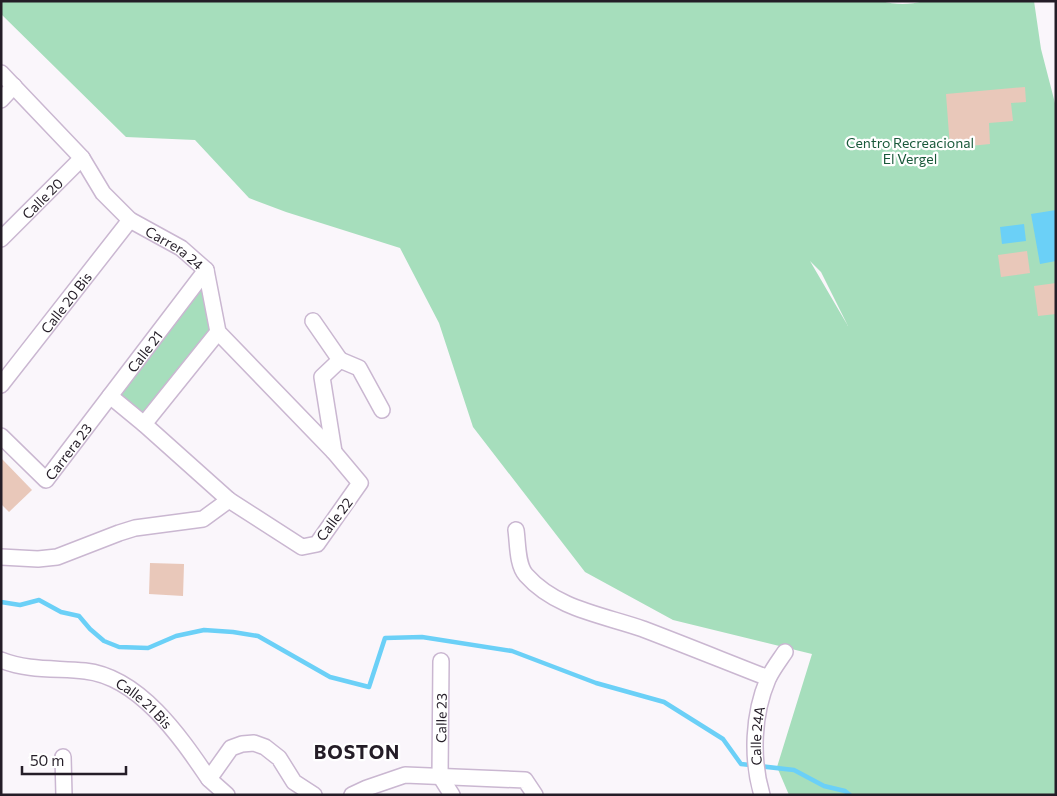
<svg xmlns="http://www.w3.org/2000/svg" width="1057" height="796" viewBox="0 0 1057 796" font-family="Commissioner,sans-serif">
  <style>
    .green { fill: #a6debc; fill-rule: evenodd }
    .water { fill: #6bd0f7 }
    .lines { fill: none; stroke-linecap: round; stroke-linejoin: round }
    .stream { stroke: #6bd0f7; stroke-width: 4.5 }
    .building { fill: #e9c8ba }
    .minor-casing { stroke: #cab7d1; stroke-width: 18 }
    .minor { stroke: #fff; stroke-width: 15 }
    .labels { text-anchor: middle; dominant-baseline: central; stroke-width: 4.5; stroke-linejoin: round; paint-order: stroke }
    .park-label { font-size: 14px; fill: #19593a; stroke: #fff }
    .street-label { font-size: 14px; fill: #241d27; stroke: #fff }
    .district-label { font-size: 19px; font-weight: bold; letter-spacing: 1px; fill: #241d27; stroke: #fff }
  </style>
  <rect width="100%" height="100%" fill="#faf6fb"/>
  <g class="green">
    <path d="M1 1H881C895 5 910 5 924 1H1034L1041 49 1056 107V795H789L777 767 812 654 673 620 585 572 473 427 439 323 400 248 286 212 249 198 195 140 126 137 1 14ZM810 261 821 272 848 326Z"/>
    <polygon points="206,270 218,332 144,424 110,396"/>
  </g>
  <g class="water">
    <polygon points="1056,210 1056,261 1040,264 1031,214"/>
    <polygon points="1024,224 1026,241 1002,244 1000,227"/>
  </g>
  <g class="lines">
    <polyline class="stream" points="1,602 20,605 39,600 61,612 79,616 90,629 104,641 119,647 148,648 176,636 204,630 233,632 258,636 330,677 369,687 385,638 422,637 512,651 596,683 664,702 723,739 741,764 794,770 824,786 845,791 850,795"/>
  </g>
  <g class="building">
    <polygon points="1025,87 1026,102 1011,103 1013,121 989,123 990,144 950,148 946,94"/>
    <polygon points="1027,251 1030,273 1001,277 998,255"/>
    <polygon points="1056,283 1056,314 1038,316 1034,286"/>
    <polygon points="1,458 32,490 9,512 1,504"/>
    <polygon points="150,563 184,564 183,596 149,594"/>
  </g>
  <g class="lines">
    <g class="minor-casing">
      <g id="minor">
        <path id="s1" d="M1 73 82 158 103 193 130 220 181 248 206 270 218 332 334 452 360 483 317 544 302 547 229 500 144 424 110 396"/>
        <polyline points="1,100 14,86"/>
        <path id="s2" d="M1 239 82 158"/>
        <polyline points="313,321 340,360"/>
        <path id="s3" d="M1 385 130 220"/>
        <polyline points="144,424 218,332"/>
        <path id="s4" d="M1 436 46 480 206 270"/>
        <polyline points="334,452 322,377 340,360 359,368 382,410"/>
        <path d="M516 530C518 544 517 565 526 575 556 609 603 615 643 629 685 645 727 662 768 678"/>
        <polyline points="1,557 38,559 57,557 119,533 135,528 203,519 229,500"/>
        <path id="s5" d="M1 660C28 671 57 668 85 671 140 677 181 738 209 779L231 748 242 744 254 743 265 747 279 758 294 782 314 795"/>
        <polyline points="63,757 64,795"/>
        <path id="s6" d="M440 776 441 661"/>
        <polyline points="440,776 452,795"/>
        <polyline points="209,779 227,795"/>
        <polyline points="352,795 367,788 405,775 525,780 535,795"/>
        <path id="s7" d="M762 795C751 758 753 714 768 679 772 670 779 661 785 652"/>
      </g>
    </g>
    <use href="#minor" class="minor"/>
  </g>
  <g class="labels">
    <g class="park-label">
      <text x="910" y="142">Centro Recreacional<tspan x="910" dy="16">El Vergel</tspan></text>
    </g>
    <g class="street-label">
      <text stroke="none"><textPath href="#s2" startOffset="58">Calle 20</textPath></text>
      <text stroke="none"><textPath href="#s1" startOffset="249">Carrera 24</textPath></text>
      <text stroke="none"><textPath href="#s3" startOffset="105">Calle 20 Bis</textPath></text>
      <text stroke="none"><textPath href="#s4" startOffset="225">Calle 21</textPath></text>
      <text stroke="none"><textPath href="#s4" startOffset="99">Carrera 23</textPath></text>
      <text transform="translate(334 519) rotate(-53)">Calle 22</text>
      <text stroke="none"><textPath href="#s5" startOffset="154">Calle 21 Bis</textPath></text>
      <text stroke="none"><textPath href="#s6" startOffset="58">Calle 23</textPath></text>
      <text stroke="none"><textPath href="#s7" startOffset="60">Calle 24A</textPath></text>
    </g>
    <g class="district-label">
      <text x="357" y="751">BOSTON</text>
    </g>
  </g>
  <rect width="1057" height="796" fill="none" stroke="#241d27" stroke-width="5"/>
  <path d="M22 766v8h104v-8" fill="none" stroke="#241d27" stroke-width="2.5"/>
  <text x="30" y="766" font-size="15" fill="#241d27" stroke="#ffffff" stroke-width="4" paint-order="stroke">50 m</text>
</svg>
